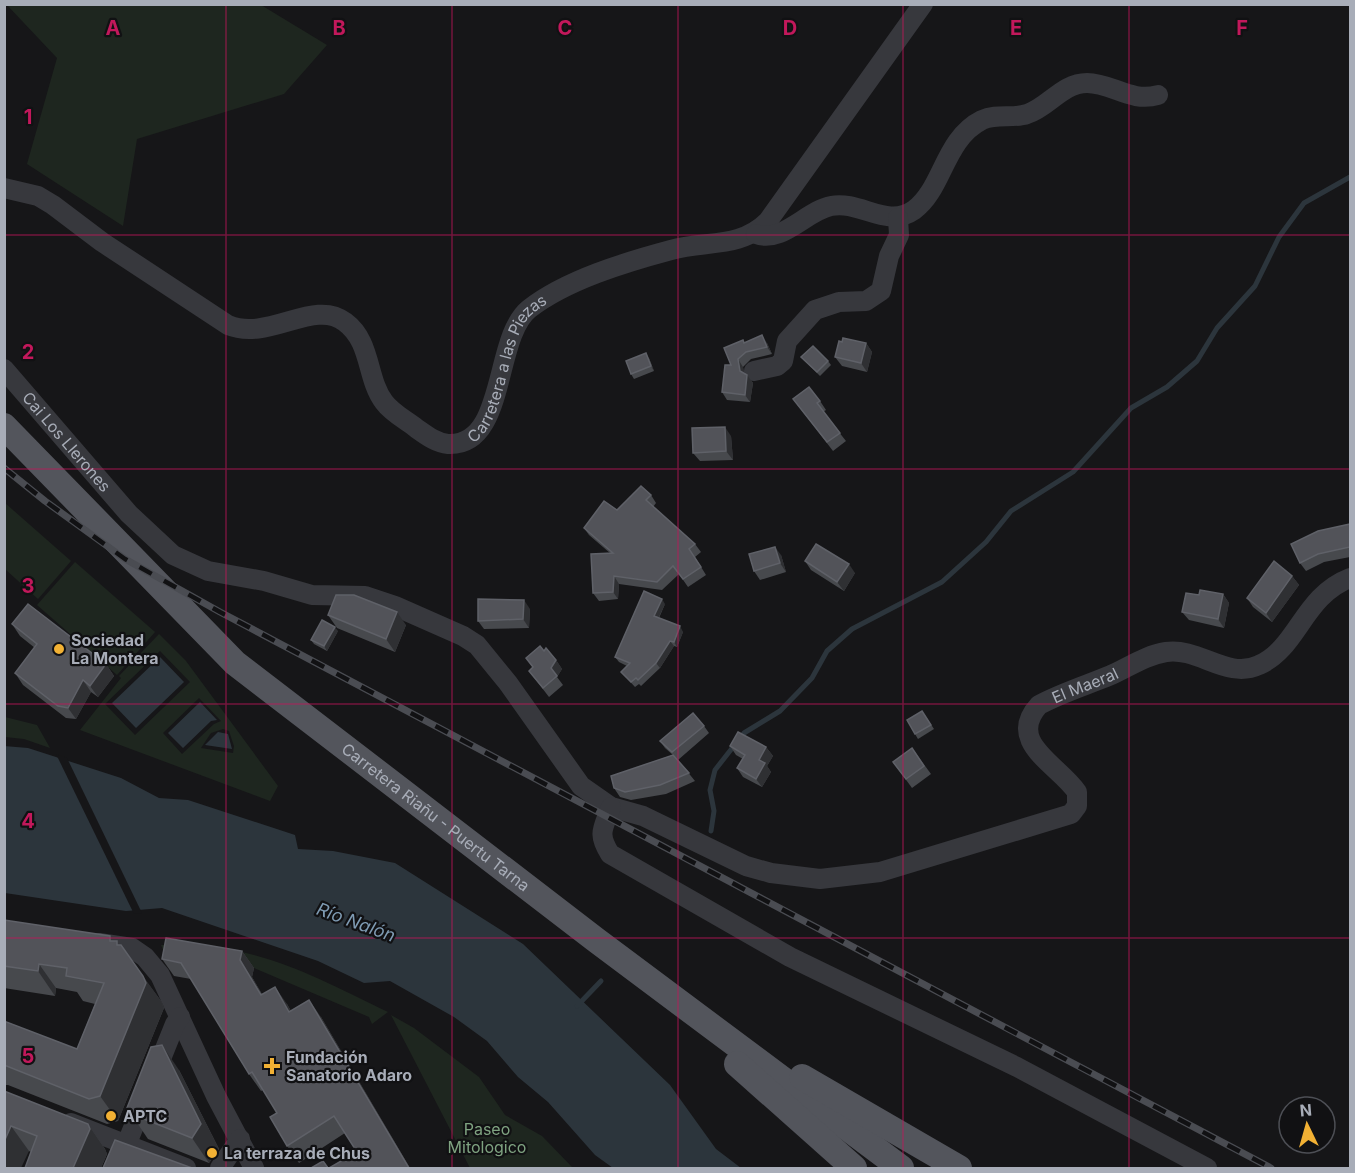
<svg xmlns="http://www.w3.org/2000/svg" width="1355" height="1173" viewBox="0 0 1355 1173" font-family="Inter,sans-serif">
  <style>
    .green { fill: #1e261f; fill-rule: evenodd }
    .water { fill: #2c353c }
    .pier { fill: #161618 }
    .lines { fill: none; stroke-linecap: round; stroke-linejoin: round }
    .stream { stroke: #2c353c; stroke-width: 5 }
    .minor { stroke: #37383d; stroke-width: 20 }
    .major { stroke: #53555c; stroke-width: 26 }
    .rail-casing { stroke: #4a4c52; stroke-width: 7 }
    .rail { stroke: #111113; stroke-width: 4.5; stroke-dasharray: 14; stroke-linecap: butt }
    .wall { fill: #47494d }
    .shaded-wall { fill: #2f3033 }
    .building { fill: #525359; stroke: #5f6168; stroke-width: 1.5 }
    .grid { fill: none; stroke: #c2185b; stroke-width: 1.5; stroke-opacity: 0.55 }
    .poi-dot { fill: #f2b134; stroke: #111113; stroke-width: 2 }
    .labels { text-anchor: middle; dominant-baseline: central; stroke-width: 4.5; stroke-linejoin: round; paint-order: stroke }
    .street-label { font-size: 16px; fill: #a8adb8; stroke: #111113 }
    .poi-label { font-size: 16px; font-weight: bold; fill: #a8adb8; stroke: #111113; text-anchor: start }
    .park-label { font-size: 16px; fill: #7fa381; stroke: #111113 }
    .water-label { font-size: 18px; font-style: italic; fill: #7f9bb3; stroke: #111113 }
    .grid-label { font-size: 20px; text-anchor: middle; font-weight: bold; fill: #c2185b; stroke: #111113; stroke-width: 4.5; stroke-linejoin: round; paint-order: stroke }
  </style>
  <rect width="100%" height="100%" fill="#161618"/>
  <g class="green">
    <polygon points="7,5 261,5 327,45 284,94 137,139 123,226 27,164 57,58"/>
    <polygon points="5,503 71,561 38,599 5,569"/>
    <polygon points="75,562 155,632 117,675 37,605"/>
    <path d="M159 634 186 661 278 786 270 801 80 730 121 678 119 676ZM160 651 190 682 135 735 105 704ZM199 698 221 721 214 724 182 754 163 733ZM223 729 229 731 234 746 233 753 201 748 211 733Z"/>
    <polygon points="5,717 37,725 50,748 24,739 5,737"/>
    <path d="M186 944C270 950 315 977 388 1012L372 1024 369 1017 254 968 164 952 161 945Z"/>
    <polygon points="391,1015 414,1028 479,1077 505,1115 542,1136 573,1168 470,1168"/>
  </g>
  <g class="water">
    <polygon points="160,657 184,682 136,728 112,703"/>
    <polygon points="200,702 217,720 211,721 183,748 168,733"/>
    <polygon points="218,732 228,734 232,749 205,745"/>
    <polygon points="4,746 28,748 121,778 159,798 188,800 295,835 298,849 333,851 395,863 523,944 670,1085 716,1149 741,1168 613,1168 595,1155 548,1102 518,1077 487,1041 454,1017 390,981 364,983 318,961 162,908 126,911 5,893"/>
  </g>
  <polygon class="pier" points="56,754 67,758 142,913 134,914"/>
  <g class="lines">
    <g class="stream">
      <polyline points="711,831 714,811 710,790 715,770 744,733 780,711 812,678 827,651 852,629 942,582 986,542 1011,511 1073,472 1131,408 1167,387 1197,361 1217,328 1255,286 1279,237 1304,203 1350,177"/>
      <polyline points="577,1006 601,981"/>
    </g>
    <g class="minor">
      <path id="s1" d="M4 188 38 196 53 205 102 242 228 325C269 342 314 298 345 322 372 342 366 378 384 402 392 413 406 420 416 428 426 435 436 443 448 444 507 447 493 338 529 309 566 280 626 262 671 250 706 240 740 249 768 221L923 4"/>
      <path d="M756 234C782 244 806 211 831 206 860 200 887 229 914 210 943 189 944 139 982 120 997 113 1013 119 1027 114 1049 107 1062 83 1087 83 1112 83 1131 103 1158 95"/>
      <path id="s2" d="M4 369 129 514 173 555 208 571 264 581 312 595 365 596 395 606 463 636 477 645 508 683 581 786 611 807 643 816 746 866 771 873 820 879 880 872 1071 814 1077 806V792C1059 765 1005 742 1039 705 1061 693 1087 685 1111 675 1129 667 1146 655 1166 652 1199 647 1227 680 1259 665 1298 648 1303 596 1350 578"/>
      <polyline points="754,371 777,366 783,361 787,341 815,310 839,302 866,301 881,291 889,256 899,235 898,218"/>
      <path d="M611 807C603 829 597 833 610 854L790 957 1017 1067 1207 1168"/>
      <polyline points="99,943 132,948 145,957 160,975 216,1096 254,1168"/>
      <polyline points="71,1123 186,1168"/>
      <polyline points="117,1168 175,1024 180,1017"/>
      <polyline points="220,1168 240,1139"/>
    </g>
    <g class="major">
      <path id="s3" d="M4 426 235 663 596 940 901 1168"/>
      <polyline points="737,1064 854,1168"/>
      <polyline points="802,1077 959,1168"/>
    </g>
    <g class="rail-casing">
      <polyline id="rail" points="4,468 45,501 125,559 220,612 1271,1168"/>
    </g>
    <use href="#rail" class="rail"/>
  </g>
  <g class="wall">
    <polygon points="744,342 767,343 772,354 751,359 743,367 744,373 753,383 750,402 727,400 722,392 731,365"/>
    <polygon points="866,343 872,352 867,372 842,366 835,357"/>
    <polygon points="801,357 828,361 831,365 820,376"/>
    <polygon points="649,358 654,371 634,379 631,374"/>
    <polygon points="793,399 820,401 826,410 823,412 846,441 833,451"/>
    <polygon points="731,436 733,460 700,461 693,453"/>
    <polygon points="651,495 656,503 653,507 695,544 701,552 695,557 706,575 688,587 679,574 662,590 619,584 618,599 599,601 593,593 610,553 589,535 584,528 617,510"/>
    <polygon points="1350,524 1350,557 1324,562 1306,571 1300,563"/>
    <polygon points="781,555 786,572 760,580 754,571"/>
    <polygon points="805,561 855,573 844,591 811,570"/>
    <polygon points="1292,576 1299,585 1272,622 1253,607 1247,598"/>
    <polygon points="1223,594 1229,603 1224,628 1189,620 1182,612"/>
    <polygon points="665,604 659,618 683,632 677,647 674,646 660,668 641,686 639,684 635,687 621,672 627,666 619,662 615,657"/>
    <polygon points="530,609 529,628 484,629 478,621"/>
    <polygon points="328,615 406,625 395,652 337,628"/>
    <polygon points="12,624 106,664 114,676 98,697 91,692 76,719 66,718 23,685 15,673 35,648 20,636"/>
    <polygon points="338,631 327,651 314,644 311,640"/>
    <polygon points="544,651 556,660 562,669 557,677 563,685 549,697 529,671 533,667 526,658"/>
    <polygon points="922,711 934,729 918,739 915,734"/>
    <polygon points="704,726 709,733 678,760 695,781 666,794 631,800 620,797 614,788 673,755 665,748 660,741"/>
    <polygon points="730,746 766,747 773,756 767,766 771,772 762,787 743,777 737,768 743,759 736,755"/>
    <polygon points="912,748 931,774 912,788 893,762"/>
    <polygon points="4,920 113,941 119,945 161,1001 164,1008 118,1121 107,1124 8,1085 4,1085 4,1021 77,1049 95,1004 83,1001 77,992 56,988 55,996 4,988"/>
    <polygon points="242,951 254,968 252,977 262,994 287,1004 291,1011 321,1017 410,1168 311,1168 323,1161 329,1168 357,1152 345,1133 299,1163 287,1146 277,1113 263,1090 261,1091 249,1074 191,979 174,976 162,959"/>
    <polygon points="179,1070 219,1149 209,1163 148,1139 127,1108"/>
    <polygon points="4,1091 88,1124 105,1149 107,1154 101,1168 25,1168 31,1152 29,1151 4,1168"/>
  </g>
  <g class="shaded-wall">
    <polygon points="762,335 767,343 772,354 767,347"/>
    <polygon points="866,343 872,352 867,372 861,363"/>
    <polygon points="646,353 649,358 654,371 651,366"/>
    <polygon points="738,359 743,367 745,379 740,371"/>
    <polygon points="747,375 753,383 750,402 745,395"/>
    <polygon points="725,427 731,436 733,460 726,451"/>
    <polygon points="775,547 781,555 786,572 780,563"/>
    <polygon points="849,564 855,573 844,591 837,582"/>
    <polygon points="614,576 619,584 618,599 613,592"/>
    <polygon points="1292,576 1299,585 1272,622 1266,613"/>
    <polygon points="1223,594 1229,603 1224,628 1218,619"/>
    <polygon points="662,599 665,604 657,621 654,616"/>
    <polygon points="524,600 530,609 529,628 523,619"/>
    <polygon points="397,612 406,625 395,652 386,639"/>
    <polygon points="680,626 683,632 677,647 674,642"/>
    <polygon points="335,627 338,631 327,651 324,646"/>
    <polygon points="670,641 674,646 660,668 656,663"/>
    <polygon points="556,660 562,669 557,677 551,668"/>
    <polygon points="106,664 114,676 98,697 90,686"/>
    <polygon points="83,680 91,692 76,719 68,708"/>
    <polygon points="766,747 773,756 767,766 771,772 762,787 756,779 759,760"/>
    <polygon points="242,951 254,968 252,977 272,1012 261,995 240,960"/>
    <polygon points="39,964 56,988 55,996 38,971"/>
    <polygon points="143,976 161,1001 164,1008 118,1121 100,1096"/>
    <polygon points="275,987 287,1004 301,1029 289,1012"/>
    <polygon points="309,1000 321,1017 410,1168 409,1168"/>
    <polygon points="162,1045 179,1070 219,1149 209,1163 192,1138"/>
    <polygon points="88,1124 105,1149 107,1154 101,1168 73,1168"/>
    <polygon points="11,1126 29,1151 21,1168 4,1168 4,1142"/>
  </g>
  <g class="building">
    <polygon points="762,335 767,347 746,352 738,359 740,371 747,375 745,395 722,392 725,365 731,365 724,348 743,340 744,343"/>
    <polygon points="843,338 866,343 861,363 835,357 839,341 842,342"/>
    <polygon points="813,346 828,361 817,372 801,357"/>
    <polygon points="646,353 651,366 631,374 626,361"/>
    <polygon points="809,387 820,401 817,403 840,433 827,442 793,399"/>
    <polygon points="725,427 726,451 693,453 692,428"/>
    <polygon points="641,486 651,495 646,500 695,544 689,549 701,567 683,579 673,566 657,582 614,576 613,592 593,593 591,554 613,553 584,528 604,501 617,510"/>
    <polygon points="1350,524 1350,547 1318,554 1300,563 1291,544 1318,531"/>
    <polygon points="816,544 849,564 837,582 805,561"/>
    <polygon points="775,547 780,563 754,571 749,554"/>
    <polygon points="1274,561 1292,576 1266,613 1247,598"/>
    <polygon points="1200,590 1223,594 1218,619 1182,612 1186,593 1199,595"/>
    <polygon points="644,591 662,599 654,616 680,626 674,642 670,641 656,663 638,680 636,678 631,682 621,672 630,663 615,657"/>
    <polygon points="336,595 354,595 397,612 386,639 328,615"/>
    <polygon points="478,599 524,600 523,619 478,621"/>
    <polygon points="28,604 106,664 90,686 83,680 68,708 58,706 15,673 37,644 12,624"/>
    <polygon points="322,620 335,627 324,646 311,640"/>
    <polygon points="540,646 544,651 546,648 556,660 551,668 557,676 543,688 529,671 533,667 526,658"/>
    <polygon points="922,711 931,725 915,734 907,720"/>
    <polygon points="693,713 704,726 672,752 660,741"/>
    <polygon points="738,732 766,747 759,760 765,763 756,779 737,768 745,755 730,746"/>
    <polygon points="912,748 924,766 906,779 893,762"/>
    <polygon points="673,755 689,773 660,785 625,792 614,788 611,776"/>
    <polygon points="4,920 110,936 110,941 117,941 117,945 121,945 143,976 146,983 100,1096 89,1099 4,1065 4,1021 77,1049 104,983 66,976 67,968 39,964 38,971 4,966"/>
    <polygon points="166,938 242,951 240,960 261,995 275,987 289,1012 309,1000 409,1168 329,1168 357,1152 334,1116 287,1146 270,1117 277,1113 252,1072 249,1074 181,963 162,959"/>
    <polygon points="162,1045 201,1124 192,1138 131,1114 127,1108 151,1047"/>
    <polygon points="4,1091 88,1124 90,1129 73,1168 25,1168 37,1136 11,1126 4,1142"/>
    <polygon points="115,1140 192,1168 103,1168"/>
    <polygon points="323,1161 328,1168 311,1168"/>
  </g>
  <path class="grid" d="M226 4V1168M452 4V1168M678 4V1168M903 4V1168M1129 4V1168M4 235H1350M4 469H1350M4 704H1350M4 938H1350"/>
  <g class="poi-dot">
    <circle cx="59" cy="649" r="6"/>
    <path d="M269 1057h6v6h6v6h-6v6h-6v-6h-6v-6h6z"/>
    <circle cx="111" cy="1116" r="6"/>
    <circle cx="212" cy="1153" r="6"/>
  </g>
  <g class="labels">
    <g class="street-label">
      <text stroke="none"><textPath href="#s1" startOffset="658">Carretera a las Piezas</textPath></text>
      <text stroke="none"><textPath href="#s2" startOffset="96">Cai Los Llerones</textPath></text>
      <text stroke="none"><textPath href="#s2" startOffset="1450">El Maeral</textPath></text>
      <text stroke="none"><textPath href="#s3" startOffset="584">Carretera Riañu - Puertu Tarna</textPath></text>
    </g>
    <g class="poi-label">
      <text x="71" y="640">Sociedad<tspan x="71" dy="18">La Montera</tspan></text>
      <text x="286" y="1057">Fundación<tspan x="286" dy="18">Sanatorio Adaro</tspan></text>
      <text x="123" y="1116">APTC</text>
      <text x="224" y="1153">La terraza de Chus</text>
    </g>
    <g class="park-label">
      <text x="487" y="1129">Paseo<tspan x="487" dy="18">Mitologico</tspan></text>
    </g>
    <g class="water-label">
      <text transform="translate(356 922) rotate(20)">Río Nalón</text>
    </g>
  </g>
  <g class="grid-label">
    <text x="113" y="35">A</text>
    <text x="339" y="35">B</text>
    <text x="565" y="35">C</text>
    <text x="790" y="35">D</text>
    <text x="1016" y="35">E</text>
    <text x="1242" y="35">F</text>
    <text x="28" y="124">1</text>
    <text x="28" y="359">2</text>
    <text x="28" y="593">3</text>
    <text x="28" y="828">4</text>
    <text x="28" y="1063">5</text>
  </g>
  <rect width="1355" height="1173" fill="none" stroke="#a8adb8" stroke-width="12"/>
  <g transform="translate(1307 1125) rotate(355)"><circle r="28" fill="#111113" stroke="#4d4f55" stroke-width="1.5"/>
  <path d="M0-4.5L10 22L0 15L-10 22Z" fill="#f2b134"/>
  <text y="-9" font-size="16" font-weight="bold" text-anchor="middle" fill="#a8adb8">N</text>
  </g>
</svg>
